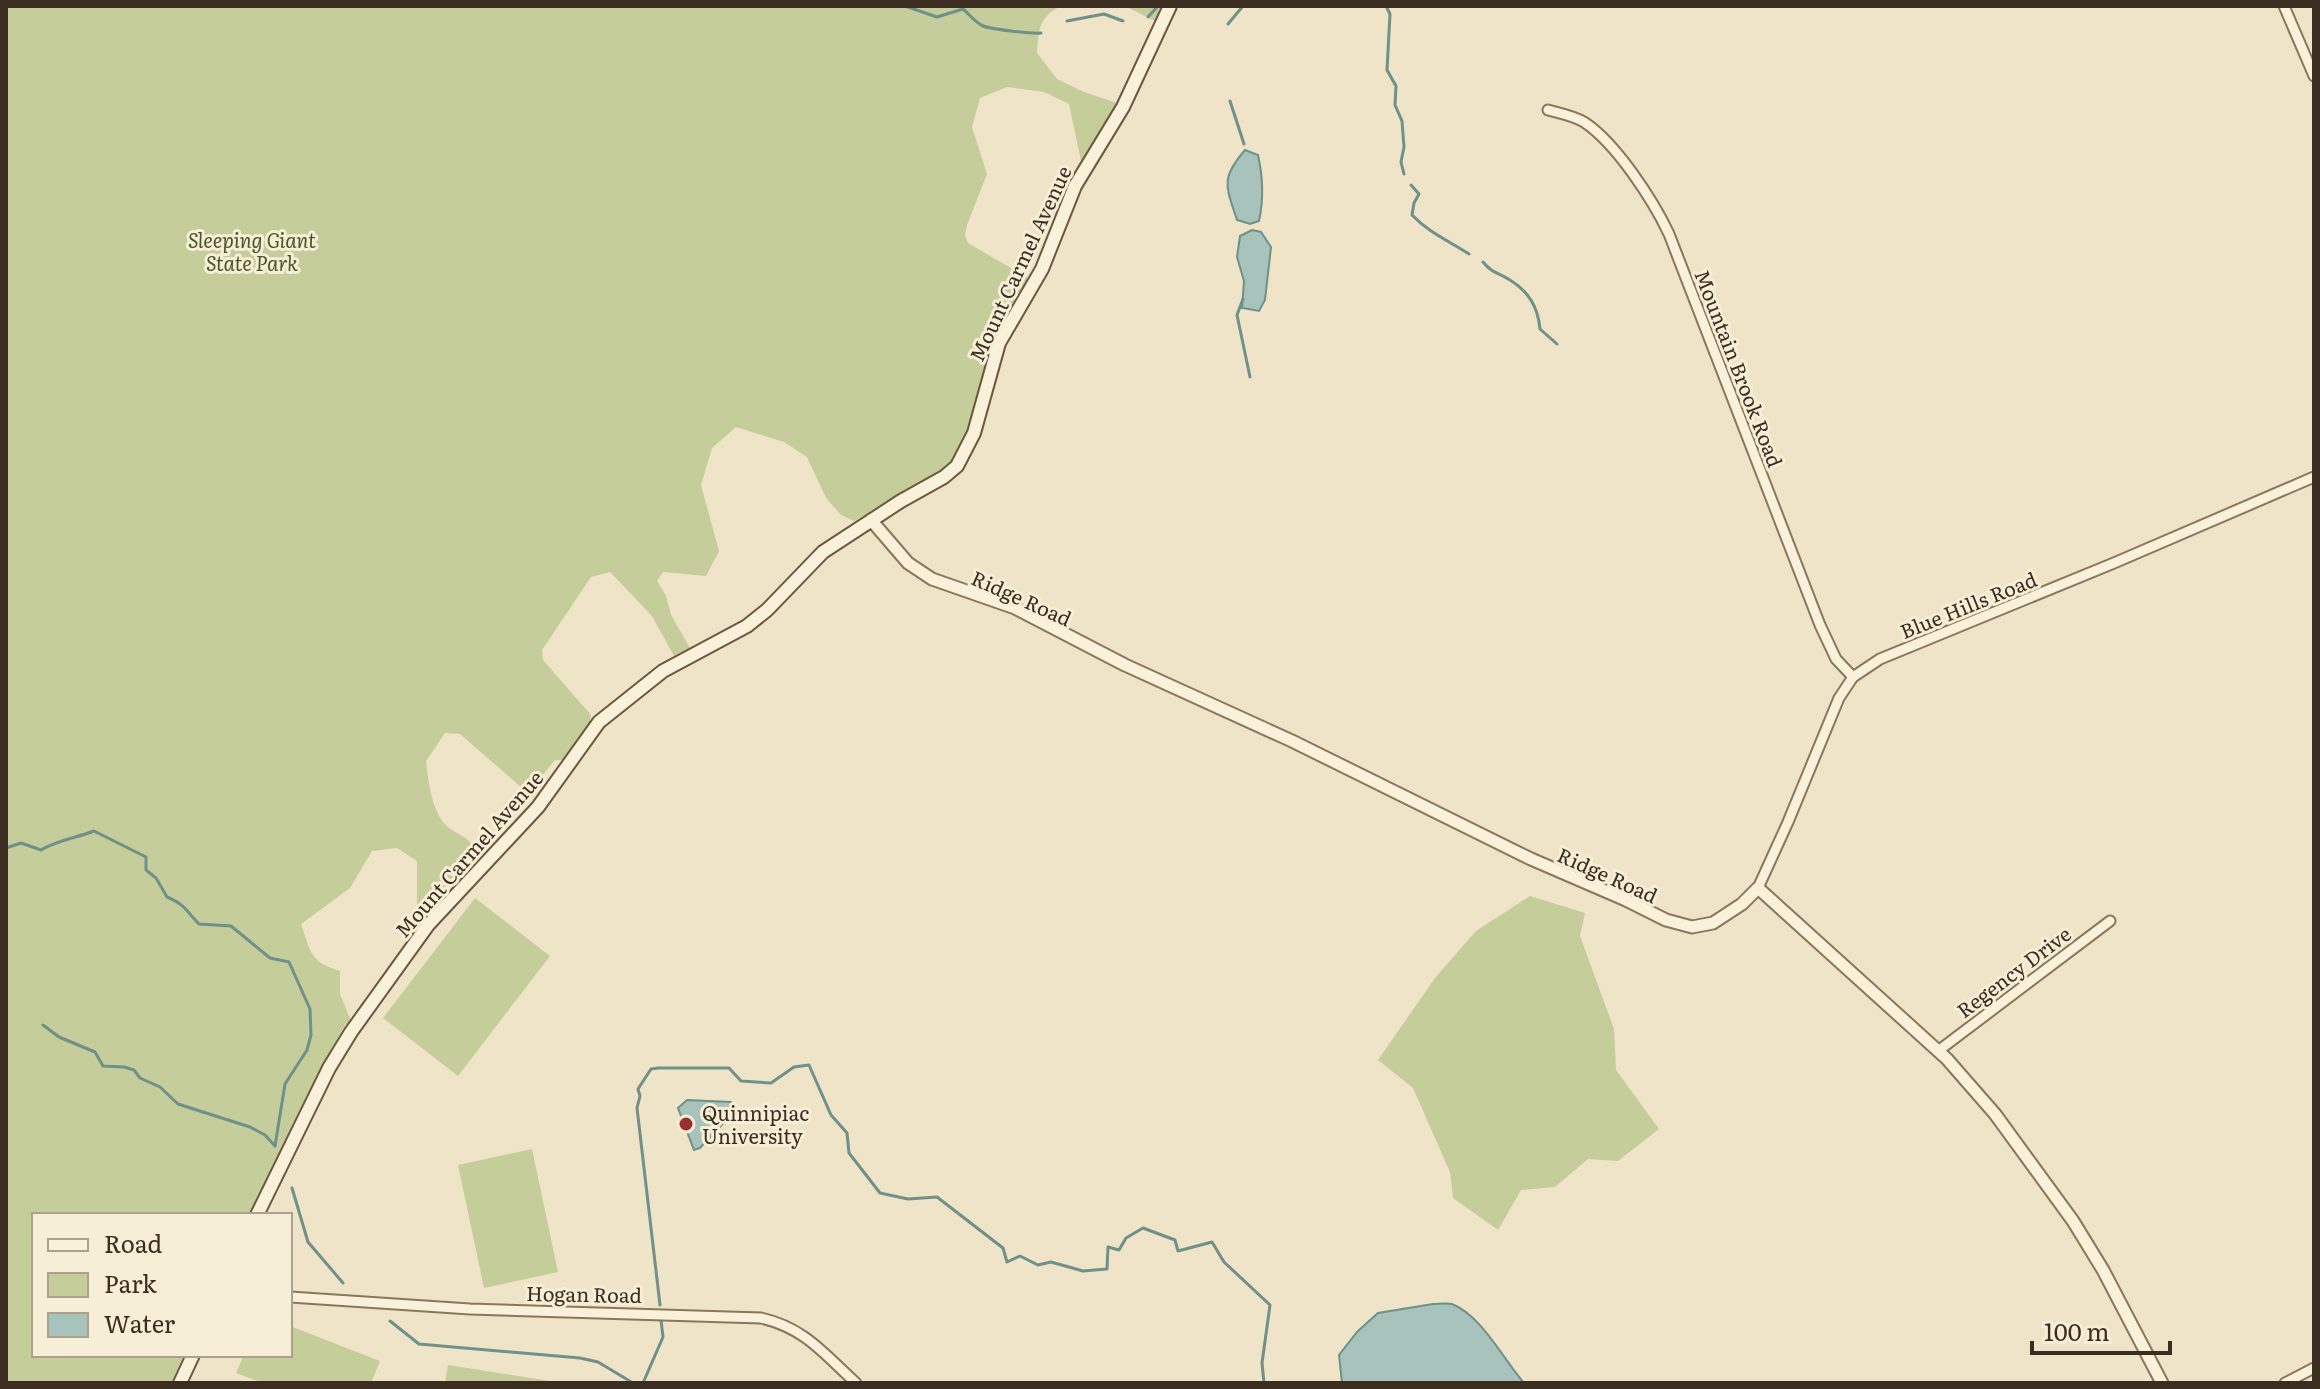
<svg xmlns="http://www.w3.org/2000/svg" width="2320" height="1389" viewBox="0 0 2320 1389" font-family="Literata,serif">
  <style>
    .green { fill: #c5cd9a }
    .water { fill: #a8c2bc; stroke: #6e918a; stroke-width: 2 }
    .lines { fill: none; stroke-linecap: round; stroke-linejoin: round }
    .stream { stroke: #6e918a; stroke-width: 3 }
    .minor-casing { stroke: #8a775c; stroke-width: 13 }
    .tertiary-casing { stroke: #8a775c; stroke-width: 15 }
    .secondary-casing { stroke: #6c583f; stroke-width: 16 }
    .minor { stroke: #f9f1da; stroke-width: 9 }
    .tertiary { stroke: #f9f1da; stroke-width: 11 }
    .secondary { stroke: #f9f1da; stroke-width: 12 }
    .poi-dot { fill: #99302c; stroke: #f6eed6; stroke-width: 3 }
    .labels { text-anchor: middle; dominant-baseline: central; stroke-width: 6; stroke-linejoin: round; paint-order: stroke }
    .park-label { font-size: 20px; font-style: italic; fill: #485726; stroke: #f6eed6 }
    .street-label { font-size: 20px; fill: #3b2e20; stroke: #f6eed6 }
    .poi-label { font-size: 20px; fill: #3b2e20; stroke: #f6eed6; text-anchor: start }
  </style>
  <rect width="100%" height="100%" fill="#efe4c7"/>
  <g class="green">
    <path d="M6 6H1061C1038 18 1039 29 1037 53L1057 79 1084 92 1117 103 1081 161 1069 104 1044 92 1007 87 980 98 972 127 987 174 967 225 965 235 968 243 1031 280C1017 301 1001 322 992 345 976 387 978 440 942 472L854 521 841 515 826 498 807 457 784 442 736 427 712 448 701 485 719 551 706 576 663 572 657 581 666 596 671 615 690 648 674 656 652 616 610 572 591 577 542 650 543 660 591 715 589 726 565 760H555L528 793 460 734 445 733 426 761C428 780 432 813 447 826 460 837 466 834 476 850L417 921V861L397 848 372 851 350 888 301 924C311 953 310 962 340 971V994L351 1021 345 1025 324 1062 249 1215H34V1355H184L171 1383H6Z"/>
    <polygon points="1125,6 1163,6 1157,22"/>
    <polygon points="1530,896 1585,913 1580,936 1614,1029 1616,1070 1659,1129 1618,1161 1588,1159 1555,1187 1521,1190 1498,1230 1453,1198 1450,1172 1413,1088 1378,1060 1435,978 1476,931"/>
    <polygon points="475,898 550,956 458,1076 383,1018"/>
    <polygon points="532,1149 558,1272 484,1288 458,1165"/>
    <polygon points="290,1326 380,1361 371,1383 263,1383 236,1373 244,1355 290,1355"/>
    <polygon points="448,1365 563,1383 445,1383"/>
  </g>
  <g class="water">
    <path d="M1245 150 1258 155C1263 177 1264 198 1259 221L1250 224 1237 220C1226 186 1220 179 1245 150Z"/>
    <polygon points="1252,230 1261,232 1271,247 1265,300 1259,311 1242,308 1244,281 1237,257 1240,236"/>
    <polygon points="687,1100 731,1102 734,1112 700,1148 694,1150 678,1108"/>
    <path d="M1433 1304C1438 1304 1447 1303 1452 1304 1481 1315 1504 1360 1524 1383H1342L1339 1355 1357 1332 1378 1313Z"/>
  </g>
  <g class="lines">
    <g class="stream">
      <path d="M905 6 937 17 963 9C969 14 976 23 983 26 990 29 1032 34 1041 33"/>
      <polyline points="1386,6 1390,14 1387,70 1396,86 1395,105 1402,121 1404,147 1401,162 1404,174"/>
      <polyline points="1148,17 1158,6"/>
      <polyline points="1067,21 1104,14 1123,21"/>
      <polyline points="1228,24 1243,6"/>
      <polyline points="1230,101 1244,144"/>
      <path d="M1411 185 1419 194 1414 203 1412 215C1428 232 1449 241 1469 254"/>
      <path d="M1483 262C1493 274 1498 272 1510 280 1529 292 1538 307 1540 329L1557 344"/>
      <polyline points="1243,299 1237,315 1250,377"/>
      <path d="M6 848 21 843 41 850C57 840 76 838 94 831L146 857V870L156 878 167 897C186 905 186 911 199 924L231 926 270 958 289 962 310 1009 311 1035 307 1050 285 1084 275 1146"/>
      <polyline points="43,1025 59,1037 95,1052 103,1066 124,1067 134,1070 140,1078 160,1087 178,1104 250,1127 265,1135 275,1146"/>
      <polyline points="292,1188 308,1242 343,1283"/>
      <polyline points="660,1305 637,1108 640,1096 638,1089 651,1069 658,1068 729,1068 741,1081 771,1083 794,1067 809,1065 831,1115 847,1133 849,1153 880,1193 908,1199 937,1197 1003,1248 1007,1262 1020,1256 1038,1265 1051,1262 1083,1271 1107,1269 1108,1247 1119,1250 1126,1238 1143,1228 1175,1240 1178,1251 1212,1242 1224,1262 1270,1305 1262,1363 1264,1383"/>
      <polyline points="390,1321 419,1344 580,1358 598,1362 633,1383"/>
      <polyline points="643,1383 663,1337 661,1320"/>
    </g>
    <g class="minor-casing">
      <g id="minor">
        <polyline points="2284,6 2314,76"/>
        <path d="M1548 110C1559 113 1574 116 1584 122 1616 143 1653 200 1669 234L1820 625 1836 659 1853 677"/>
        <polyline points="1758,888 1788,822 1839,698 1853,677 1880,659 2114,563 2314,477"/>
        <polyline points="1938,1051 2110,921"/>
        <path d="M290 1297 470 1309 761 1318C805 1328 824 1354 856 1383"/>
        <polyline points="2285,1383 2314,1368"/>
      </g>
    </g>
    <g class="tertiary-casing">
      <polyline id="tertiary" points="871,520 908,563 932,579 1015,608 1125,665 1292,741 1531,859 1626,900 1666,920 1692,927 1713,923 1742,904 1758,888 1947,1059 1995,1114 2073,1221 2103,1270 2162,1383"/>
    </g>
    <g class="secondary-casing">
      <g id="secondary">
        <polyline points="257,1215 329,1068 351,1032 428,925 538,807 599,722 663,671 747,626 767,610 823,552 901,501 944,477 957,466 974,433 999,343 1042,269 1075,186 1123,107 1170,6"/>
        <polyline points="180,1383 193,1355"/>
      </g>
    </g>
    <use href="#minor" class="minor"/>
    <use href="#tertiary" class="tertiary"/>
    <use href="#secondary" class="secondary"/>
  </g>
  <circle class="poi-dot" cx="686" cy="1124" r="8"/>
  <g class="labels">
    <g class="park-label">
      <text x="252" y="239">Sleeping Giant<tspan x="252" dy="23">State Park</tspan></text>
    </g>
    <g class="street-label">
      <text transform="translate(1019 263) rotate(-65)">Mount Carmel Avenue</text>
      <text transform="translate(1740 368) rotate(69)">Mountain Brook Road</text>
      <text transform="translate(1022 597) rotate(24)">Ridge Road</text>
      <text transform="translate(1968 604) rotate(-22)">Blue Hills Road</text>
      <text transform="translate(468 853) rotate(-49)">Mount Carmel Avenue</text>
      <text transform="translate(1608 874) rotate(24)">Ridge Road</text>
      <text transform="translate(2013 971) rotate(-37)">Regency Drive</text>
      <text transform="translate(584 1293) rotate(1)">Hogan Road</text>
    </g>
    <g class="poi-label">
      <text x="702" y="1112">Quinnipiac<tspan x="702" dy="23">University</tspan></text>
    </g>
  </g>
  <rect width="2320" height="1389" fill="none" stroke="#3b2e20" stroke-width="16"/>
  <rect x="32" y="1213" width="260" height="144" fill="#f6eed6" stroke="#aba18d" stroke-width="2"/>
  <rect x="48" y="1239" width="40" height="12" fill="#f9f1da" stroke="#aba18d" stroke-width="2"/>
  <text x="104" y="1253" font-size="24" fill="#3b2e20">Road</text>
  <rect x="48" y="1273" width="40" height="24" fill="#c5cd9a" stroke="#aba18d" stroke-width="2"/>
  <text x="104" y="1293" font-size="24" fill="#3b2e20">Park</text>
  <rect x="48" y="1313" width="40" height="24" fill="#a8c2bc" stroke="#aba18d" stroke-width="2"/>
  <text x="104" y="1333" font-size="24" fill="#3b2e20">Water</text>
  <path d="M2032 1341v12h138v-12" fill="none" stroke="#3b2e20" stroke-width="4"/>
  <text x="2044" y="1341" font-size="24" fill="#3b2e20" stroke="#f6eed6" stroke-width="6" paint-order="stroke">100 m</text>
</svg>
